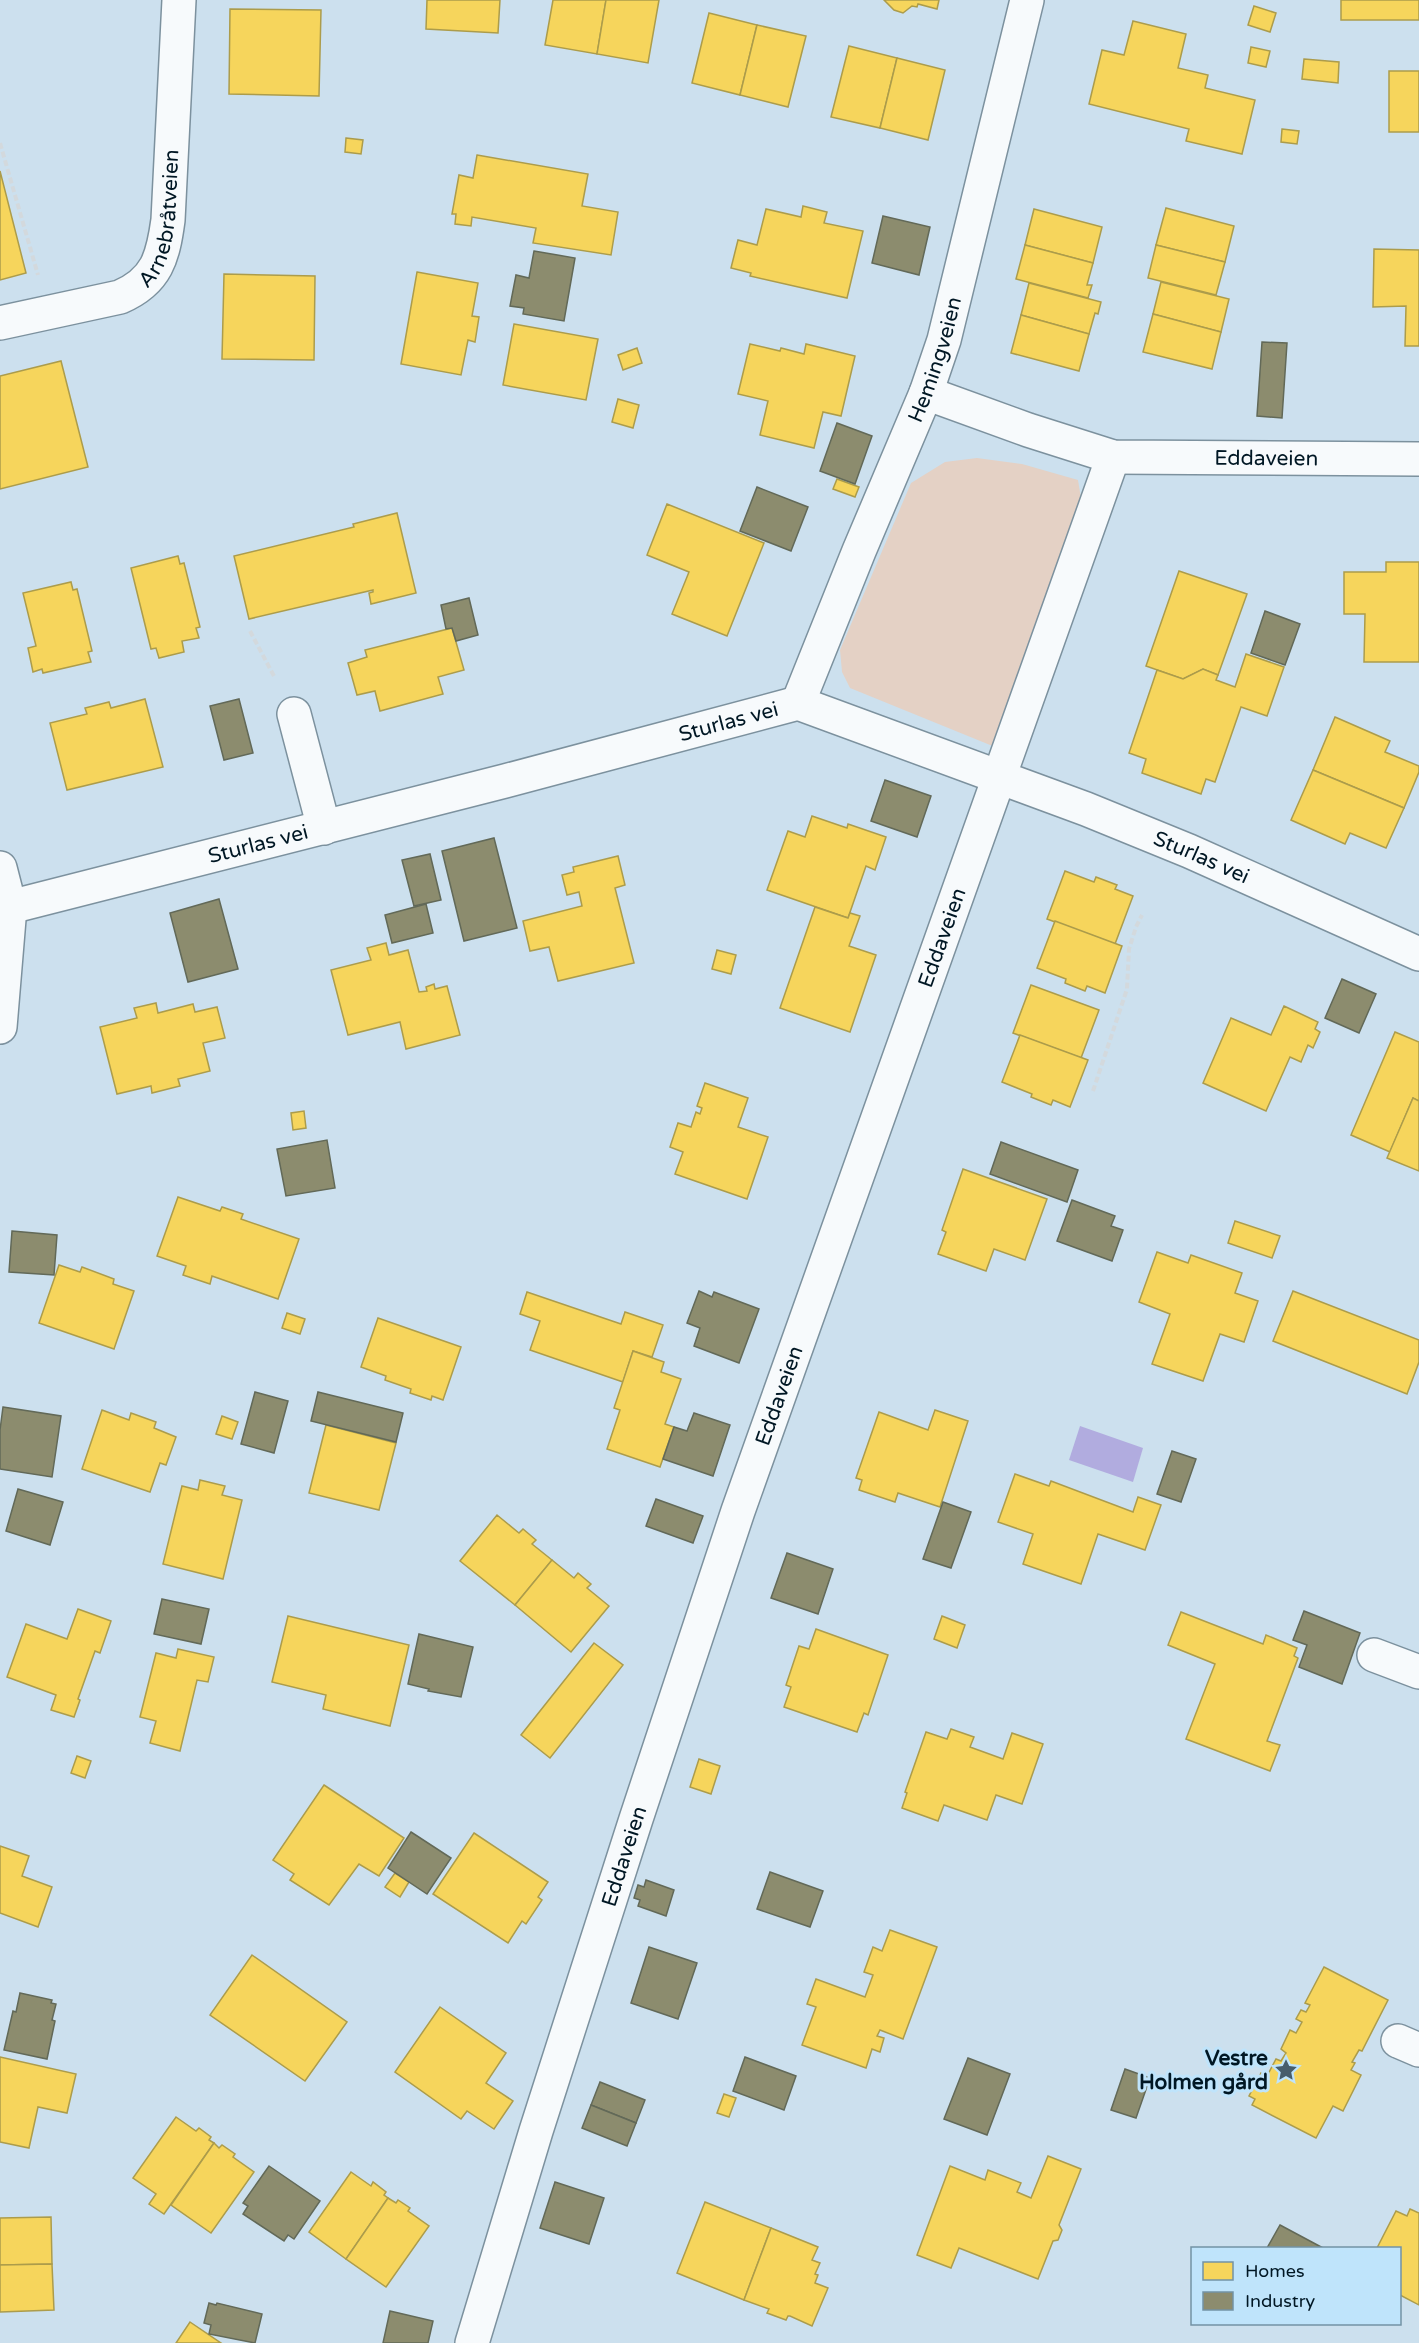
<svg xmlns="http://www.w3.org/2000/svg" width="1419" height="2343" viewBox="0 0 1419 2343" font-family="'Varela Round',sans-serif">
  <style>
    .green { fill: #e4d1c5 }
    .water { fill: #b1acdf }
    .homes { fill: #f6d55c; stroke: #ac9c4b; stroke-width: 1.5 }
    .industry { fill: #8c8c6e; stroke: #626958; stroke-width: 1.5 }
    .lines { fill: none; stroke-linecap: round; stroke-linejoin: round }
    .minor-casing { stroke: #7c919e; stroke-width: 36 }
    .path { stroke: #d3d9dd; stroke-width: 4; stroke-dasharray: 6 3; stroke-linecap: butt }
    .minor { stroke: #f7fafc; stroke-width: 33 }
    .labels { text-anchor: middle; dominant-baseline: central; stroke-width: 6; stroke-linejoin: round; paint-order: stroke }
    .street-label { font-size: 21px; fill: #001724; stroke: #bfe4fb }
    .poi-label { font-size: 21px; font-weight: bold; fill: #001724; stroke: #bfe4fb; text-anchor: end }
  </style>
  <rect width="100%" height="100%" fill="#cce0ee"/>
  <polygon class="green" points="977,458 1022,464 1078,480 1082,504 995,747 850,688 842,672 840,650 911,483 945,462"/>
  <polygon class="water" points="1080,1426 1143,1448 1133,1482 1069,1460"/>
  <g class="homes">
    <polygon points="427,0 500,0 498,33 426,29"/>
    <polygon points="553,0 606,0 597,54 545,45"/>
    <polygon points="606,0 659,0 648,63 597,54"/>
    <polygon points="884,0 939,0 937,9 918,4 917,7 912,6 903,13 894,10"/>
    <rect x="1341" y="0" width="78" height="20"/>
    <polygon points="1254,6 1276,13 1270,32 1248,25"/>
    <polygon points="230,9 321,10 319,96 229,94"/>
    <polygon points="709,13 757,25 740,95 692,83"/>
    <polygon points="1133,21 1186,34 1178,68 1208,75 1205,88 1255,100 1242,154 1186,141 1189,129 1089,104 1102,50 1124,55"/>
    <polygon points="757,25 806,36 788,107 740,95"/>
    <polygon points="849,46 897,58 880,128 831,117"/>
    <polygon points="1251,47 1270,51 1266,67 1248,63"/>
    <polygon points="897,58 945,70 928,140 880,128"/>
    <polygon points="1304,59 1339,62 1338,83 1302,79"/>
    <rect x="1389" y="71" width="30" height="61"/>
    <polygon points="1282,129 1299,131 1297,144 1281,142"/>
    <polygon points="346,138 363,140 361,154 345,152"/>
    <polygon points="477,155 588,174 582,206 618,212 611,255 533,243 536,228 472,217 471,226 455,224 456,214 452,214 459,175 473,178"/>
    <polygon points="0,171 26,273 0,280"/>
    <polygon points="803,206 827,212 824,223 863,231 847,298 750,276 751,273 731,268 738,240 757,245 766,209 801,217"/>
    <polygon points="1166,208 1234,226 1225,262 1156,245"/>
    <polygon points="1034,209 1102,227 1093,263 1025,245"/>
    <polygon points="1025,245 1093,263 1087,285 1092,285 1088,298 1016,279"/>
    <polygon points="1156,245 1225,262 1216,295 1148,278"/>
    <polygon points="1374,249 1419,250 1419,346 1405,346 1406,306 1373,307"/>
    <polygon points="417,272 478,283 472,316 479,317 475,342 468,340 461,375 401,364"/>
    <polygon points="224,274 315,276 314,360 222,359"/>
    <polygon points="1161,282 1229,299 1221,332 1153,314"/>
    <polygon points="1029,283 1101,302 1098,314 1095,313 1089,334 1021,315"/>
    <polygon points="1153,314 1221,332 1212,369 1143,352"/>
    <polygon points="1021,315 1089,334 1079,371 1011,353"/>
    <polygon points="514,324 598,339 586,400 503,385"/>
    <polygon points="750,344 780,351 781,348 804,354 806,344 855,356 841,416 823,412 814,448 760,435 768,401 738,394"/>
    <polygon points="637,348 642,363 623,370 618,355"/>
    <polygon points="61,361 88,467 0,489 0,376"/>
    <polygon points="618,399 639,405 633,428 612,422"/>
    <polygon points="837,479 859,487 855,497 833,489"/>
    <polygon points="667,504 764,543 727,636 672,614 689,572 647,555"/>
    <polygon points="397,513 416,593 371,604 369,593 373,592 373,590 249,619 234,556 354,527 353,524"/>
    <polygon points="178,556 180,564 184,563 200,627 196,628 199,638 182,641 184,652 159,658 156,648 151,649 131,568"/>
    <polygon points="1386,562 1419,562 1419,662 1364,662 1365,614 1344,614 1344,572 1386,572"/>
    <polygon points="1179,571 1247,594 1218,675 1203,669 1183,679 1146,666"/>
    <polygon points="71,582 73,590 77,589 92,651 88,652 91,662 43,673 42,669 33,672 28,648 36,646 23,593"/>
    <polygon points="452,628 464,670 438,677 443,694 380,711 375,691 357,695 348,663 367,657 365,650"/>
    <polygon points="1246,654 1284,667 1267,716 1241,707 1215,782 1206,779 1201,794 1142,773 1146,759 1129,753 1157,670 1183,679 1203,669 1218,675 1216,680 1235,687"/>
    <polygon points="145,699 163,767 67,790 50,723 87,714 85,708 109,702 111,708"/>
    <polygon points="1335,717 1390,741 1385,752 1419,766 1419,772 1404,808 1313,770"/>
    <polygon points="1313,770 1404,808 1386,848 1350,833 1345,844 1291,820"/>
    <polygon points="812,816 847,828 848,824 886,837 875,870 866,866 848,918 767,890 788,831 805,837"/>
    <polygon points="618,856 625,885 615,888 634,963 558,981 549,947 530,951 523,921 582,906 579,892 567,895 562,875 574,872 573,867"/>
    <polygon points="1065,871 1094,882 1096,877 1117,885 1115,889 1133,896 1115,944 1047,919"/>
    <polygon points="815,907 848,918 850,913 860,916 849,946 876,955 850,1032 780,1008"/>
    <polygon points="1055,921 1122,946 1105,993 1087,986 1085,991 1065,983 1066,979 1037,968"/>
    <polygon points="386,943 389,955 408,950 419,992 427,991 426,987 434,984 435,989 447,986 460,1035 406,1049 400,1022 348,1035 331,970 371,960 367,948"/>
    <polygon points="717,950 736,955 731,974 712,969"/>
    <polygon points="1031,985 1099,1010 1081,1058 1013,1033"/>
    <polygon points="156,1003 158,1013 193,1004 195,1012 217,1007 225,1038 203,1043 210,1071 178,1079 180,1086 152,1093 151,1086 117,1094 100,1027 137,1018 134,1008"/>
    <polygon points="1284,1006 1318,1022 1315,1029 1320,1032 1313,1048 1308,1045 1301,1062 1290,1057 1266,1111 1203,1083 1231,1018 1271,1035"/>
    <polygon points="1395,1032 1419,1042 1419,1101 1413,1098 1390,1152 1351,1135"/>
    <polygon points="1020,1035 1088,1060 1070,1107 1053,1100 1051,1105 1031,1097 1032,1094 1002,1082"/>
    <polygon points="705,1083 748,1098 738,1127 768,1137 747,1199 675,1174 683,1152 670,1147 678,1123 691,1127 696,1112 700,1114 702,1108 697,1106"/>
    <polygon points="1413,1098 1419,1101 1419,1171 1387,1158"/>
    <polygon points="304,1111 306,1128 293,1130 291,1113"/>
    <polygon points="963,1169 1047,1199 1025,1260 994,1249 986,1271 938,1254 946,1232 942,1230"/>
    <polygon points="178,1197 220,1211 222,1207 243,1214 241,1219 299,1239 278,1299 212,1276 210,1284 183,1275 186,1266 157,1256"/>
    <polygon points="1235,1221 1280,1236 1272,1258 1228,1243"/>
    <polygon points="1157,1252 1188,1263 1191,1255 1242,1273 1235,1293 1258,1301 1244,1342 1220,1334 1203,1381 1152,1364 1170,1314 1139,1302"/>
    <polygon points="59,1265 80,1272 82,1267 114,1279 113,1284 134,1291 114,1349 39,1323"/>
    <polygon points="1293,1291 1419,1340 1419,1362 1407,1394 1273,1341"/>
    <polygon points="527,1292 621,1324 625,1312 663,1325 652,1357 633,1351 623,1382 530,1350 540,1321 520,1314"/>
    <polygon points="287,1313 305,1319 300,1334 282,1328"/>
    <polygon points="378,1318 461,1347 443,1400 432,1396 431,1400 410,1393 411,1389 385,1380 386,1376 361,1367"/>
    <polygon points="633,1351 664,1362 661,1372 681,1379 665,1424 674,1427 660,1467 607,1449 620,1410 614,1408"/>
    <polygon points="102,1410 129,1420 131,1413 156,1422 154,1428 176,1437 166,1465 160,1463 150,1492 82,1469"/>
    <polygon points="935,1410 968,1421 940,1507 898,1493 895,1502 859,1490 862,1480 856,1478 879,1412 928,1430"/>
    <polygon points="222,1416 238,1422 232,1439 216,1434"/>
    <polygon points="326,1425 396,1443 379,1510 309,1493"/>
    <polygon points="1015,1474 1049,1486 1051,1481 1133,1512 1138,1497 1161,1505 1145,1550 1098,1534 1081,1584 1023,1564 1033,1534 998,1522"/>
    <polygon points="200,1480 225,1486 222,1495 242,1500 223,1579 163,1564 182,1486 198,1490"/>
    <polygon points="497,1515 519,1533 523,1529 536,1540 532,1544 552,1560 515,1605 460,1561"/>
    <polygon points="552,1560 574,1578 578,1573 591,1584 587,1588 609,1606 571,1652 515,1605"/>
    <polygon points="78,1609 111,1621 100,1653 95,1651 78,1699 80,1700 74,1717 51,1710 56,1695 7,1677 26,1624 67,1639"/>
    <polygon points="1181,1612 1263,1644 1266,1635 1297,1648 1294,1656 1298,1658 1267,1741 1280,1745 1270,1771 1186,1739 1215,1664 1168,1645"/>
    <polygon points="288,1616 409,1645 390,1726 323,1709 326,1695 272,1682"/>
    <polygon points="942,1616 965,1625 957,1648 934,1639"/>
    <polygon points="816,1629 888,1655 868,1715 864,1713 857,1732 784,1707 791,1687 786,1685 799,1646 809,1649"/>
    <polygon points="594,1643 623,1665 550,1758 521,1735"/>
    <polygon points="178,1649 214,1657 208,1682 197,1680 180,1751 150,1743 156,1721 140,1717 156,1653 176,1658"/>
    <polygon points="951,1729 974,1737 970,1747 1003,1759 1012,1733 1043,1744 1022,1804 996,1795 987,1820 944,1805 938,1821 902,1808 907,1793 905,1792 926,1732 947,1739"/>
    <polygon points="77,1756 91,1761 85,1778 71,1773"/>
    <polygon points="699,1759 720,1766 711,1794 690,1787"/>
    <polygon points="324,1785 404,1838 379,1876 359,1864 329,1905 290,1880 294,1874 273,1860"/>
    <polygon points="474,1833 548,1882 538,1897 542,1900 526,1924 522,1921 508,1943 433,1894"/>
    <polygon points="0,1846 29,1856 22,1876 52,1887 38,1927 0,1913"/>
    <polygon points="395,1873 409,1882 400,1897 385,1887"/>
    <polygon points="890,1930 937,1947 903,2039 880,2030 877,2036 884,2038 880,2052 872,2049 866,2068 802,2045 816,2007 807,2004 816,1979 865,1997 873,1975 864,1972 873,1947 882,1951"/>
    <polygon points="252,1955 347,2022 305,2081 210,2015"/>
    <polygon points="1324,1967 1388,2000 1362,2051 1359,2050 1352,2062 1355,2063 1351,2070 1361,2075 1343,2111 1333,2106 1316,2138 1252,2105 1255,2099 1249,2096 1261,2073 1267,2076 1276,2059 1281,2061 1286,2053 1281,2049 1290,2030 1296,2033 1302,2022 1296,2019 1301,2010 1306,2012 1310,2005 1305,2003"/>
    <polygon points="440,2007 506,2053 486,2083 513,2101 494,2129 467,2111 461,2119 395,2072"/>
    <polygon points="0,2057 76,2074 67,2113 38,2107 29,2148 0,2142"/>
    <polygon points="724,2094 736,2098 729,2117 717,2113"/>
    <polygon points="176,2117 196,2131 199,2128 211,2137 209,2140 214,2143 164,2214 149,2204 156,2194 133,2178"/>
    <polygon points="214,2143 219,2148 222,2145 235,2154 233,2157 254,2172 211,2233 171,2205"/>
    <polygon points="1048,2156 1081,2169 1059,2225 1062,2230 1058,2240 1053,2241 1038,2279 959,2248 951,2268 917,2255 950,2166 985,2180 988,2170 1021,2183 1017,2192 1031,2198"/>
    <polygon points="351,2172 371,2186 373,2182 386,2192 384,2195 388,2198 346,2259 309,2232"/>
    <polygon points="388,2198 396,2203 398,2200 410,2208 408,2211 429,2226 386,2287 346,2259"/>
    <polygon points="705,2202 771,2228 744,2300 677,2273"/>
    <polygon points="1410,2209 1419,2213 1419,2305 1400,2295 1400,2248 1377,2248 1396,2211 1407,2216"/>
    <polygon points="51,2217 52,2264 0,2265 0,2218"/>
    <polygon points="771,2228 818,2247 812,2260 820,2263 815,2274 818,2275 815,2283 828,2288 812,2326 790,2316 788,2316 786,2320 767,2313 769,2309 744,2300"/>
    <polygon points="52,2264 54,2310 0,2312 0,2265"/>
    <polygon points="190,2322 221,2343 176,2343"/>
  </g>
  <g class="industry">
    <polygon points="883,216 930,227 919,275 872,263"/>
    <polygon points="534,251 575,258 564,321 523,314 524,308 510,306 516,275 529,278"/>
    <polygon points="1262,342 1287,343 1282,418 1257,416"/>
    <polygon points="837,423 872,436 855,484 820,471"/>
    <polygon points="757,487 808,507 791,551 740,531"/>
    <polygon points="469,598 478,635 456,641 452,628 446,629 441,605"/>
    <polygon points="1265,611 1300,624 1285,665 1251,653"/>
    <polygon points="239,699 253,753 224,760 210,706"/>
    <polygon points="885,780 931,796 917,837 871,821"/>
    <polygon points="494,838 517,928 464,941 442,851"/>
    <polygon points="430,854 441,900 414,906 402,860"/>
    <polygon points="219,899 238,969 188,982 170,913"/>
    <polygon points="426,904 433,933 392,943 385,915"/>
    <polygon points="1342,979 1376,994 1359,1033 1325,1018"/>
    <polygon points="327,1140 335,1188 286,1196 277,1149"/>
    <polygon points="1001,1142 1078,1170 1067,1202 990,1174"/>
    <polygon points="1072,1200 1115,1216 1111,1226 1123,1230 1112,1261 1057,1241"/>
    <polygon points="12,1231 57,1235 54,1275 9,1272"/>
    <polygon points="699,1291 712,1297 714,1292 759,1309 739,1363 694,1346 700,1328 687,1323"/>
    <polygon points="255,1392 288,1401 274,1453 241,1444"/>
    <polygon points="318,1392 403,1413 396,1442 311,1421"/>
    <polygon points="3,1407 61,1416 52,1477 0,1469 0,1430"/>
    <polygon points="694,1413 730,1425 713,1476 663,1459 674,1427 687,1431"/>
    <polygon points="1172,1451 1196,1459 1181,1502 1157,1494"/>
    <polygon points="18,1489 63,1502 50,1545 6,1531"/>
    <polygon points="656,1499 703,1516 693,1543 646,1526"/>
    <polygon points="943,1502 971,1512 951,1568 923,1559"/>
    <polygon points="787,1553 833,1569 818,1614 771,1598"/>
    <polygon points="162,1599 209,1609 201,1644 154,1634"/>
    <polygon points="1304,1611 1360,1633 1342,1684 1299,1667 1307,1645 1293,1640"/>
    <polygon points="419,1634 473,1647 461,1697 428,1691 429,1689 408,1684"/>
    <polygon points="411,1832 451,1858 427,1894 388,1868"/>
    <polygon points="770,1872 823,1891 810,1927 757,1909"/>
    <polygon points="646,1880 674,1890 666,1916 638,1906 640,1900 634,1898 638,1885 644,1887"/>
    <polygon points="649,1947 697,1963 678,2019 631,2003"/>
    <polygon points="20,1993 52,2000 51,2003 56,2004 52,2020 55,2021 47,2059 4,2050 13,2011 16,2012"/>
    <polygon points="745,2057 796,2076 784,2110 733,2091"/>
    <polygon points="968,2058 1010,2074 987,2135 944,2119"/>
    <polygon points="1125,2069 1150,2078 1136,2118 1111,2110"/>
    <polygon points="600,2082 645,2100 636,2123 591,2105"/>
    <polygon points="591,2105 636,2123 627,2146 582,2128"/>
    <polygon points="269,2166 320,2201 294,2239 288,2235 284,2241 243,2214 248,2206 243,2203"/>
    <polygon points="555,2182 604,2198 589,2244 540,2228"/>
    <polygon points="1280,2225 1323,2248 1267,2248"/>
    <polygon points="209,2303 216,2305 217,2303 262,2314 255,2343 209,2334 211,2325 204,2323"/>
    <polygon points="390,2311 433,2321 428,2343 383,2343"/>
  </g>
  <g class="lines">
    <g class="minor-casing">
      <g id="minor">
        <path id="s1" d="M0 323 120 297C157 281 163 257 168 220L179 0"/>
        <path id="s2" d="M926 393 1028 430 1113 457 1419 459"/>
        <path id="s3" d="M798 703 859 551 926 393 944 340 1027 0"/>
        <polyline points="294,714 324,828"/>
        <polyline points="0,868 10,907 0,1027"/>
        <path id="s4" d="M10 907 505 781 798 703 1086 809 1189 851 1419 954"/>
        <polyline points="1374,1655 1419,1672"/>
        <polyline points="1398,2041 1419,2050"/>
        <path id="s5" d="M472 2343 536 2131 636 1819 738 1511 1113 457"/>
      </g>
    </g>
    <g class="path">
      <polyline points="0,143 38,275"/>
      <polyline points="250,631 275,678"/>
      <polyline points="1093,1091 1127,989 1129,949 1136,927 1142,915"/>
    </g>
    <use href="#minor" class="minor"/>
  </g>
  <defs>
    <g id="sight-bare" transform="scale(1.8)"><path d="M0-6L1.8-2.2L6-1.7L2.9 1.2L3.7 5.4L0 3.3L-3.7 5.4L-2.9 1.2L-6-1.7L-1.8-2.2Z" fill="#475d6b" stroke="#bfe4fb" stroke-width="2.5" paint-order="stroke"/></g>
  </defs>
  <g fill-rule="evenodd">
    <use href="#sight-bare" x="1286" y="2070"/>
  </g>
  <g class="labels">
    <g class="street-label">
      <text stroke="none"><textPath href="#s1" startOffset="219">Arnebråtveien</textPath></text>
      <text stroke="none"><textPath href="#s3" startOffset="370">Hemingveien</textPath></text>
      <text stroke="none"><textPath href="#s2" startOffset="351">Eddaveien</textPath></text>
      <text stroke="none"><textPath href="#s4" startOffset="742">Sturlas vei</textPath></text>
      <text stroke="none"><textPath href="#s4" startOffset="256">Sturlas vei</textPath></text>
      <text stroke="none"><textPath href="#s4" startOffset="1246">Sturlas vei</textPath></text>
      <text stroke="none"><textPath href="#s5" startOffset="1482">Eddaveien</textPath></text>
      <text stroke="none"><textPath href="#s5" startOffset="996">Eddaveien</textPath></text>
      <text stroke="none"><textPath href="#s5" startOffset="510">Eddaveien</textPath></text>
    </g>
    <g class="poi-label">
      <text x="1268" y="2058">Vestre<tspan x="1268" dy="24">Holmen gård</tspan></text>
    </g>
  </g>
  <rect x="1191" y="2247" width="210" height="78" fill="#bfe4fb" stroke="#7392a5" stroke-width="1.5"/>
  <rect x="1203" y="2262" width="30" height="18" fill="#f6d55c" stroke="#7392a5" stroke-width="1.5"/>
  <text x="1245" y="2277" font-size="18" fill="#001724">Homes</text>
  <rect x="1203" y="2292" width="30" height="18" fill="#8c8c6e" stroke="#7392a5" stroke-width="1.5"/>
  <text x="1245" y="2307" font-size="18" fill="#001724">Industry</text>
</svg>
